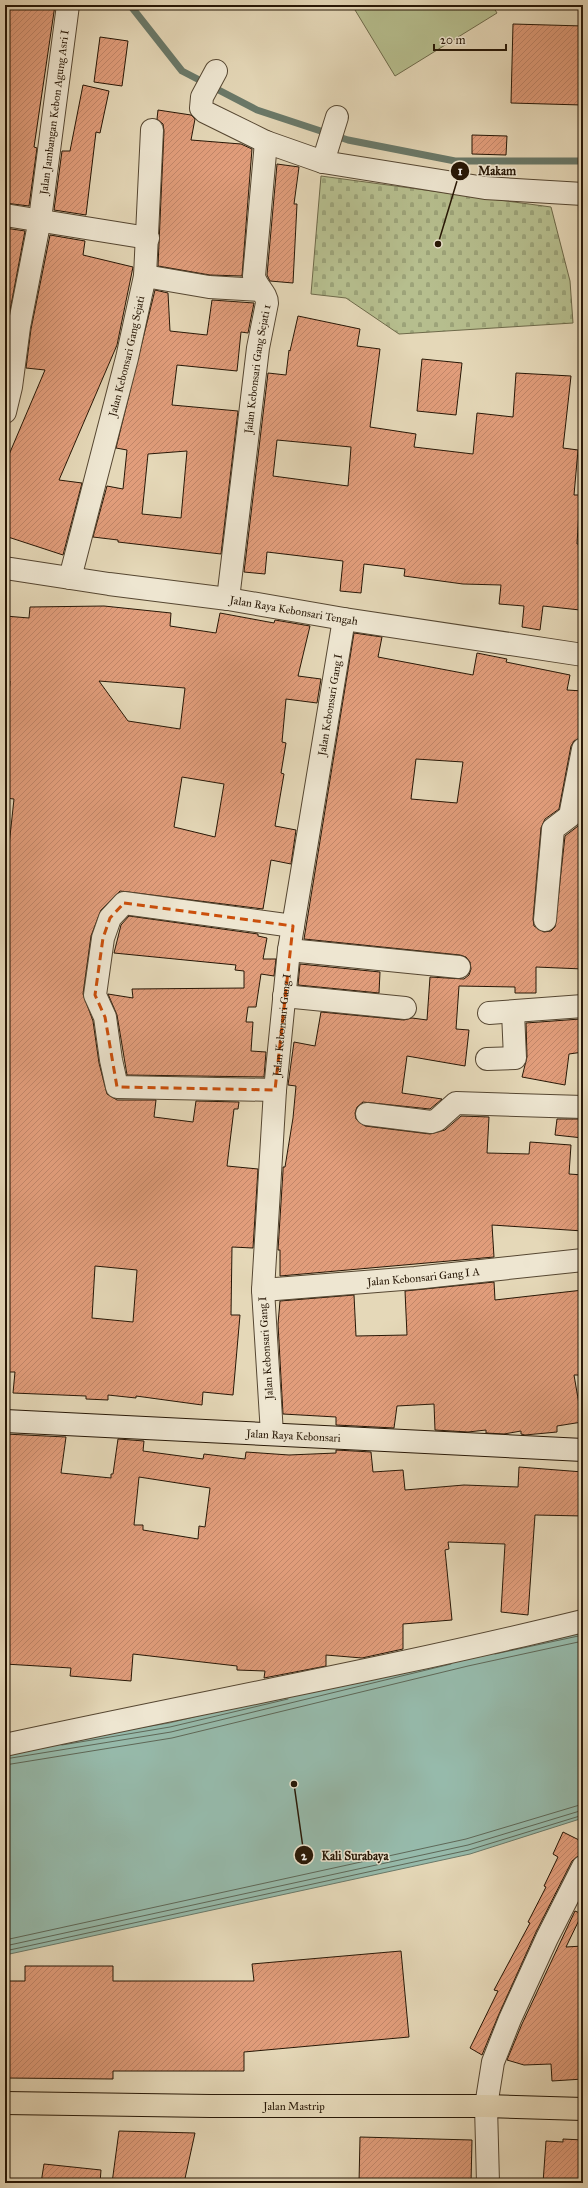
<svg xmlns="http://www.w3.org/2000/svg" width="588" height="2188" viewBox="0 0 588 2188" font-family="'IM FELL Great Primer',serif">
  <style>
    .grass { fill: #b6be8e; stroke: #6e6a4a }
    .cemetery { fill: url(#cemetery-stones); stroke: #6e6a4a }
    .water { fill: #96baab; stroke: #6a7969 }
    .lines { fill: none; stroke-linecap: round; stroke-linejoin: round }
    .shore { stroke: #5e6858; stroke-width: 1 }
    .stream { stroke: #6a7969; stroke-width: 7 }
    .building { fill: url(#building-hatch); stroke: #271706; fill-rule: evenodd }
    .minor-casing { stroke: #564732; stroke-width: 24 }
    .tertiary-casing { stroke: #564732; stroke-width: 24 }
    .secondary-casing { stroke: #271706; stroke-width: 24 }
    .primary-casing { stroke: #271706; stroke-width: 24 }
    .minor { stroke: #eee6d1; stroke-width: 22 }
    .tertiary { stroke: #eee6d1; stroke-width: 22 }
    .secondary { stroke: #eee6d1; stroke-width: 22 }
    .primary { stroke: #e5d8b8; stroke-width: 22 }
    .marked { fill: none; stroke: #cb4f0b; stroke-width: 3; stroke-dasharray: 8 5; stroke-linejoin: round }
    .labels { text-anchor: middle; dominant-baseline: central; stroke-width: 3; stroke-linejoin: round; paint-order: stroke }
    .street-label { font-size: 11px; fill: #271706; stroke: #eee6d1 }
    .leader { fill: none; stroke: #271706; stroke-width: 1.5 }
    .callout-dot { fill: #271706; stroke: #eee6d1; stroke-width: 1.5 }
    .mark-label { font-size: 12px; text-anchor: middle; font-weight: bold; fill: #fff }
    .callout-label { font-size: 12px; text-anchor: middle; font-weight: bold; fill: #271706; stroke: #eee6d1; stroke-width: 3; stroke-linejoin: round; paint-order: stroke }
  </style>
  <defs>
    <pattern id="cemetery-stones" width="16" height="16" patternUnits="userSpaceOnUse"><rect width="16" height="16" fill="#b6be8e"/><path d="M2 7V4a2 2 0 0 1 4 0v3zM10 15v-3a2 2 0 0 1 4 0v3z" fill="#9ca379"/></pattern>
    <pattern id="building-hatch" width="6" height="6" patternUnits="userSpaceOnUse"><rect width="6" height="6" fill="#e19d7b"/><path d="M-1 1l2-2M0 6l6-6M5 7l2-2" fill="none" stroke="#c18669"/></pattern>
  </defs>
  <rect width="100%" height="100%" fill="#e5d8b8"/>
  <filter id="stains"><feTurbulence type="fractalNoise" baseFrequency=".005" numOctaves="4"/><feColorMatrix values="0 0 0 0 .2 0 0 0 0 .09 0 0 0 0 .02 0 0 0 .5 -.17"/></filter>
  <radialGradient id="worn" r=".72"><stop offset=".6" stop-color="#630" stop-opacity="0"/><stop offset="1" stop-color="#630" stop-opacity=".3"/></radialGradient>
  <polygon class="grass" points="352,5 492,5 497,13 395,76"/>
  <polygon class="cemetery" points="321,176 551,207 570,281 573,323 399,334 346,298 311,294"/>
  <polygon class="water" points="583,1626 583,1818 470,1854 5,1955 5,1750 169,1723 465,1651"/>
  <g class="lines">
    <g class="shore">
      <polyline points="495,1654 583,1635"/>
      <polyline points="62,1745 170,1727 288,1699"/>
      <polyline points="5,1759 171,1732 451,1664"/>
      <polyline points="5,1765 172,1738 468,1666 583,1641"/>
      <polyline points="5,1940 466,1839 583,1804"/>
      <polyline points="5,1946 468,1845 583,1810"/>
      <polyline points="5,1951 469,1850 583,1815"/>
    </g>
    <polyline class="stream" points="130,5 182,71 257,110 348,140 455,161 583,161"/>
  </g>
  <g class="building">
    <polygon points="5,5 55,5 34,147 37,148 29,206 5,203"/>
    <polygon points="513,24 583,26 582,105 511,103"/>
    <polygon points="100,37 128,41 122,86 94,82"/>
    <polygon points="83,85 109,91 100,133 96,132 86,215 54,210 62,151 70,151"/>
    <polygon points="158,110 191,115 195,119 191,140 241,144 252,149 242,276 210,275 158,266 164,131 163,124 157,119"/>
    <polygon points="472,135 507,136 506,155 472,154"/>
    <polygon points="277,164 299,167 294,204 297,204 293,283 270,281 267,275"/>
    <polygon points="5,228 25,231 5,337"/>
    <polygon points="50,235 85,241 83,255 133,267 117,345 59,480 82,483 63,555 5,536 5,464 45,370 26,368 31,329"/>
    <path d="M155 290 168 293 170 331 207 335 212 300 254 303 248 333 241 332 237 371 177 365 172 405 238 411 221 554 118 542V540L93 537 107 486 123 489 127 450 116 448ZM187 451 181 518 142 514 148 454Z"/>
    <path d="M298 316 360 329 357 346 380 349 370 427 416 434 414 447 473 454 477 413 513 417 516 373 571 376 563 448 578 450 574 495H580L577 544 583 545 580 610 543 606 540 630 522 627 524 606 499 604 501 585 463 584 404 576 405 569 364 564 361 593 340 591 343 561 267 552 265 574 244 572 268 373 286 375 289 350 290 351ZM277 440 351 447 348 486 273 476Z"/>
    <polygon points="422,359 462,363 456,415 417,411"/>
    <path d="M104 606 171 613 170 626 216 633 220 613 274 623 275 620 310 626 298 676 321 679 317 703 286 699 282 742 286 743 281 773 284 774 275 826 296 830 291 864 271 860 263 909 120 891 101 910 91 936 83 994 93 1021 99 1063 107 1094 117 1100H156L154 1117 193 1122 196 1101 239 1102 238 1109H234L227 1166 258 1169 253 1248 232 1247 231 1315H240L233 1395 203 1392 202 1405 136 1396V1398L108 1395V1400L86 1399V1396L13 1393 15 1372H5V883L14 799 5 798V749L10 681 5 680V616L29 618 30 607ZM99 681 185 688 180 729 128 721ZM182 777 224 784 215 837 174 827ZM95 1266 137 1270 133 1322 92 1318Z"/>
    <path d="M354 633 382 637 378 657 473 675 477 653 507 659 506 662 570 675 567 690 583 691V737L574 741 571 746 559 809 545 819 541 828 533 919 534 926 544 932 551 931 555 927 565 836 578 826 583 815V969L536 967V993H515V987L459 986 456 1029 469 1030 465 1066 407 1056 402 1093 442 1099 430 1109 363 1102 357 1107 355 1113 356 1119 365 1126 430 1134 445 1130 461 1116 489 1117 487 1153 529 1154 530 1142 571 1145 569 1174 583 1175V1231L492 1225 494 1257 280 1276V1250H278L283 1171V1167H285L293 1118 296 1086 288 1085 294 1042 315 1046 321 1012 404 1020 412 1018 427 1020 430 977 464 979 469 975 471 969 470 962 466 957 460 955 304 939ZM416 759 463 762 457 803 411 799Z"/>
    <polygon points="129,916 258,934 258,936 267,938 263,959 276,959 274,976 261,974 256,1007 248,1007 246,1022 253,1022 251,1051 266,1052 264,1077 127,1075 117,1015 108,994 133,998 132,989 244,988 244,971 235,970 236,965 114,953 121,925"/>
    <polygon points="300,964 380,972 379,993 298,985"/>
    <polygon points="580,1019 583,1052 569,1054 565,1085 522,1077 527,1057 526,1023"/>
    <polygon points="557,1119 583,1119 583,1138 555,1135"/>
    <polygon points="494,1282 495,1300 583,1290 583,1375 574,1375 582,1422 557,1426 557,1432 525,1435 521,1434 521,1431 504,1434 486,1433 486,1430 468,1432 435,1430 434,1404 397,1406 394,1428 336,1425 336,1417 283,1414 278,1324 280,1301 354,1295 356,1336 407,1335 405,1291"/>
    <path d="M5 1434 66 1437 61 1473 111 1478V1474H113L118 1439 144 1441 143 1451 203 1459 204 1454 245 1459 246 1452 289 1455 336 1453V1450L371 1452 373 1472 403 1470 405 1490 464 1485 518 1487 519 1467 583 1472V1516L535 1515 528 1615 501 1612 505 1544 448 1542 449 1549 445 1550 452 1620 403 1624V1649L362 1658 326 1655V1666L264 1678 265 1671 237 1670V1666L133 1654 131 1681 70 1676 71 1668 5 1664ZM139 1477 210 1488 205 1527 199 1526 198 1539 143 1530V1525H134Z"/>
    <polygon points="563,1832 583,1842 583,1852 572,1861 536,1932 499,2014 482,2055 470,2048 498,1991 494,1990 530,1923 528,1922 546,1887 544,1886 558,1857 553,1854"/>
    <polygon points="575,1911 582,1914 566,1947 583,1946 583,2079 552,2081 551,2064 524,2065 507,2060 522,2024"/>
    <polygon points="401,1951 409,2037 244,2052 244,2071 113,2071 113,2079 5,2078 5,1981 25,1981 25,1966 113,1966 113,1981 254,1981 252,1964"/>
    <polygon points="119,2131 195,2133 184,2183 112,2183"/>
    <polygon points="360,2137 472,2140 471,2183 359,2183"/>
    <polygon points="563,2139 583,2140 583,2183 543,2183 546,2141 563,2142"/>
    <polygon points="44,2164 101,2170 100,2183 41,2183"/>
  </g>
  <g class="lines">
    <g class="minor-casing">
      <g id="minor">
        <polyline points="216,71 202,97 201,108 205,112 266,142 323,162 485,188 583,194"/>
        <polyline points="323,162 337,117"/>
        <polyline points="5,215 148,238"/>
        <polyline points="145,276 209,287 261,290"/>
        <path id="s1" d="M5 412 11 387 19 327 40 219 68 5"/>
        <path id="s2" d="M70 578 127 358 145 276 152 130"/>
        <path id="s3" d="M228 599 258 348 267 303C267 293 256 287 254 276L266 142"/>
        <polyline points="545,920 553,829 570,816 583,749"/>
        <polyline points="289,950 459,967"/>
        <polyline points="284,996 405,1008"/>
        <polyline points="489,1013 583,1006"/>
        <polyline points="487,1059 515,1058 513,1012"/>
        <polyline points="275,1090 117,1087 111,1060 105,1017 95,995 103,938 110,918 124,903 293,926"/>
        <polyline points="367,1114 431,1122 437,1120 456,1103 583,1107"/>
        <path id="s4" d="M263 1290 415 1278 583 1260"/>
        <path id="s5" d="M272 1434 263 1290 275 1090 289 950 344 619"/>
        <path d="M5 1745C198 1703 392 1668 583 1621"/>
        <polyline points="488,2183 486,2106 493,2062 510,2019 547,1938 583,1867"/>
      </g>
    </g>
    <g class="tertiary-casing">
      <g id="tertiary">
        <path id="s6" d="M5 568 109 584 228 599 344 619 583 655"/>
      </g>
    </g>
    <g class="secondary-casing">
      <g id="secondary">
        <path id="s7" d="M5 1421 583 1450"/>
      </g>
    </g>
    <g class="primary-casing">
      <g id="primary">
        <path id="s8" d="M5 2103 210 2106H486L583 2109"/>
      </g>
    </g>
    <use href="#minor" class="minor"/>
    <use href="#tertiary" class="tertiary"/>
    <use href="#secondary" class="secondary"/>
    <use href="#primary" class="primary"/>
  </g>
  <path class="marked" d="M124 903 293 926 275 1090 117 1087 105 1017 95 995 103 938 110 918Z"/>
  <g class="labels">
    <g class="street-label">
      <text stroke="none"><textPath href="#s1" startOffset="304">Jalan Jambangan Kebon Agung Asri I</textPath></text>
      <text stroke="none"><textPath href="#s2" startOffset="229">Jalan Kebonsari Gang Sejati</textPath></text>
      <text stroke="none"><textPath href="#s3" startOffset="232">Jalan Kebonsari Gang Sejati 1</textPath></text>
      <text stroke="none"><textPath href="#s6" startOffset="292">Jalan Raya Kebonsari Tengah</textPath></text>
      <text stroke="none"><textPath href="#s5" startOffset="734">Jalan Kebonsari Gang I</textPath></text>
      <text stroke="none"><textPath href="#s5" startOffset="410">Jalan Kebonsari Gang I</textPath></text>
      <text stroke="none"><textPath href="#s4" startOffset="161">Jalan Kebonsari Gang I A</textPath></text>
      <text transform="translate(266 1348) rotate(-94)">Jalan Kebonsari Gang I</text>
      <text stroke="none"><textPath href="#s7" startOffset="289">Jalan Raya Kebonsari</textPath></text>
      <text stroke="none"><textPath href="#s8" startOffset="289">Jalan Mastrip</textPath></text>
    </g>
  </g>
  <path class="leader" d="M438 244L460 171M294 1784L304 1855"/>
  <g class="callout-dot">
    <circle cx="438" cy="244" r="4"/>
    <circle cx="294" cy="1784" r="4"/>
    <circle cx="460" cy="171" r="10"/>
    <circle cx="304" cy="1855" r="10"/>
  </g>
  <g class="mark-label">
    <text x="460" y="175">1</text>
    <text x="304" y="1860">2</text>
  </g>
  <g class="callout-label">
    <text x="497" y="175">Makam</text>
    <text x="355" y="1860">Kali Surabaya</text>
  </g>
  <rect width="588" height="2188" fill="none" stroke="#e5d8b8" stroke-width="20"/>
  <rect x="6" y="6" width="576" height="2176" fill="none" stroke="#271706" stroke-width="2"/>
  <rect x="10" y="10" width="568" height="2168" fill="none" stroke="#271706"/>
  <path d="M434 44v6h72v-6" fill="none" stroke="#271706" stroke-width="2"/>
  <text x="440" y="44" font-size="12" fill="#271706" stroke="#eee6d1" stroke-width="3" paint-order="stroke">20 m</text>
  <rect width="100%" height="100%" filter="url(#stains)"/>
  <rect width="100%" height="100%" fill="url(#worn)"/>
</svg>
